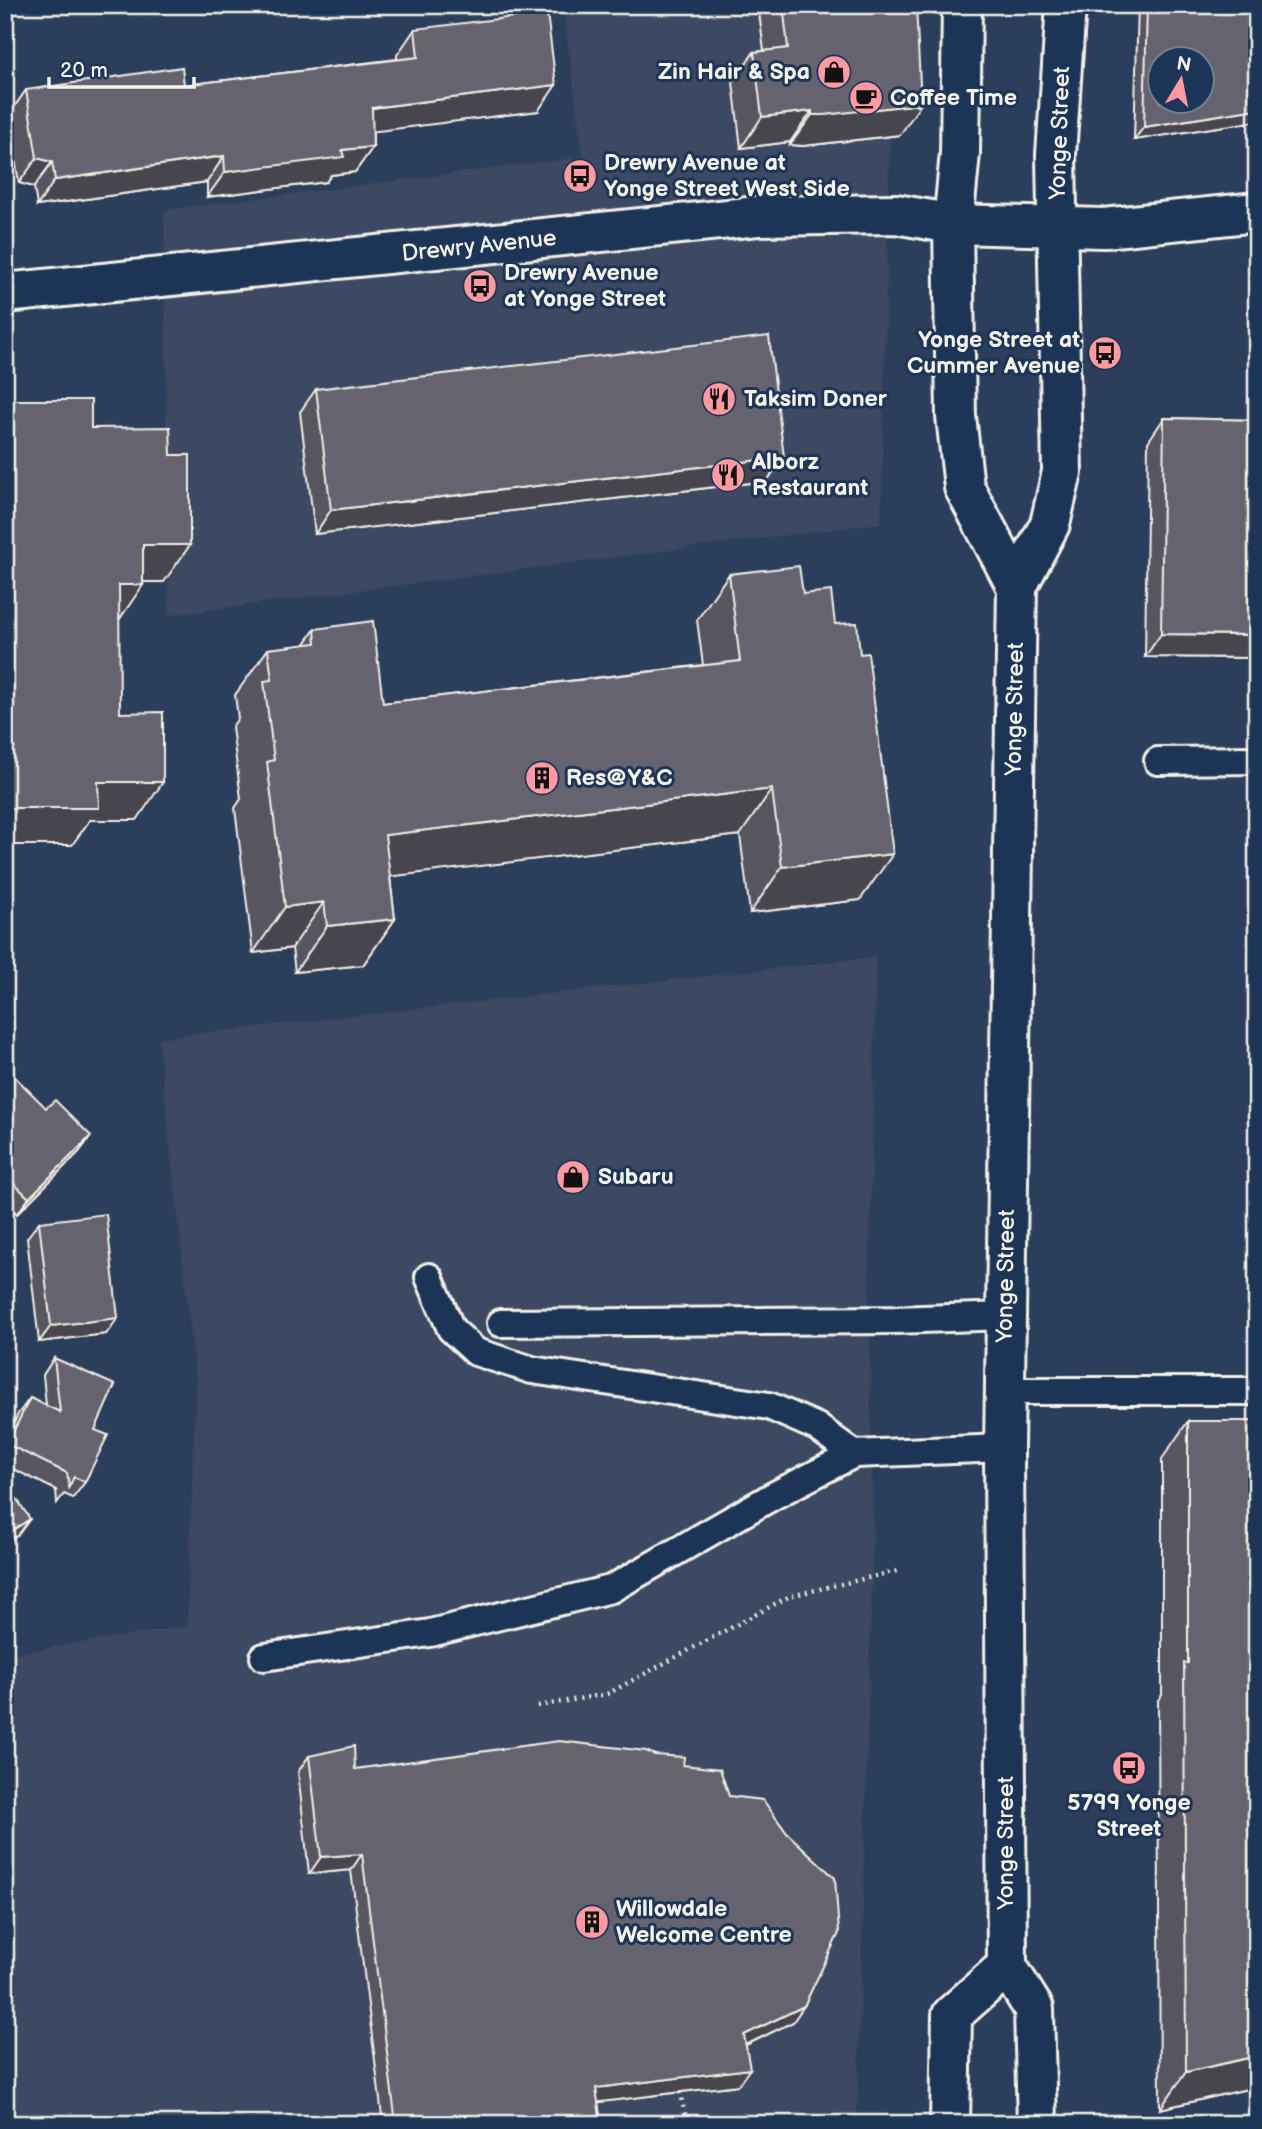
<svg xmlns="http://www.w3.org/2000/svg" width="1262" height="2129" viewBox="0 0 1262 2129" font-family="'Balsamiq Sans',sans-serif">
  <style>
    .built { fill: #3c4962 }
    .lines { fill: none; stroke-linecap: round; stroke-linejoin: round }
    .lane-casing { stroke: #f4f1e8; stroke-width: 32 }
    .secondary-casing { stroke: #f4f1e8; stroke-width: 44 }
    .primary-casing { stroke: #f4f1e8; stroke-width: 44 }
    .path { stroke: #f4f1e8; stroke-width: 4.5; stroke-dasharray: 2 5; stroke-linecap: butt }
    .lane { stroke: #1d3557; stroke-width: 26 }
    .secondary { stroke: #1d3557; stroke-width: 38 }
    .primary { stroke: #1d3557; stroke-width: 38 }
    .wall { fill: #575560; stroke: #f4f1e8; stroke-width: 2 }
    .shaded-wall { fill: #47454e; stroke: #f4f1e8; stroke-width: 2 }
    .building { fill: #656370; stroke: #f4f1e8; stroke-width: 2; fill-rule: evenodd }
    .labels { text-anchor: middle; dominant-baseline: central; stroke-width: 6; stroke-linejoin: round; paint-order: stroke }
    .poi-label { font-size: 23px; font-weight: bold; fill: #f4f1e8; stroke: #1d3557; text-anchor: start }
    .street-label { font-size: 23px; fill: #f4f1e8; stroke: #1d3557 }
  </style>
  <rect width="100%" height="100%" fill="#2b3e5c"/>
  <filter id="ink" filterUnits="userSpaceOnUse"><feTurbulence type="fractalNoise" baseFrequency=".0143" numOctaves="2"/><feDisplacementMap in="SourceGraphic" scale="14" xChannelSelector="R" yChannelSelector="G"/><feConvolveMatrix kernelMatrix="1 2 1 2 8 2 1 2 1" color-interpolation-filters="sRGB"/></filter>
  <g filter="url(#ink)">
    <g class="built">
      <polygon points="563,5 893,5 881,523 169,615 164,210 583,157"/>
      <polygon points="876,957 869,1293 873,1532 857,2124 5,2124 5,1655 187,1626 196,1379 158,1038"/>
    </g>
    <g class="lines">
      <g class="lane-casing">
        <g id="lane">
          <polyline points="1158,761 1257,760"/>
          <polyline points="429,1277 451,1329 476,1352 532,1370 769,1406 817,1427 854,1454 1004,1448"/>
          <polyline points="501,1323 895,1320 1006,1316"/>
          <polyline points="1004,1391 1257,1391"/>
          <polyline points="264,1657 430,1633 611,1589 773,1496 854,1454"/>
        </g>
      </g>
      <g class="secondary-casing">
        <polyline id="secondary" points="5,293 758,216 896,214 953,224 1104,228 1257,212"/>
      </g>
      <g class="primary-casing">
        <g id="primary">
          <polyline points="962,5 960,153 953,224 956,416 964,487 1017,587"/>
          <polyline points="950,2124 952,2015 1007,1966"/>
          <polyline points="1037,2124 1034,2009 1007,1966 1004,1448 1017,587 1050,524 1062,472 1056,155 1066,5"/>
        </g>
      </g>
      <g class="path">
        <polyline points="538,1706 607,1694 790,1596 897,1571"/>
        <polyline points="680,2092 687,2124"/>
      </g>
      <use href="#lane" class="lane"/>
      <use href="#secondary" class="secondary"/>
      <use href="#primary" class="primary"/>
    </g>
    <g class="wall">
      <polygon points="758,5 916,5 900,135 803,146 790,145 790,142 741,148 733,82 754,52 764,51"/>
      <polygon points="1138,5 1256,5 1257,121 1134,140"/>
      <polygon points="415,29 538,111 373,131 373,147 355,172 331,175 326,182 207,197 207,182 37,206 34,187 19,183 8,116 26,90 184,85 397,59 397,55"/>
      <polygon points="316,389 767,481 315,534 300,412"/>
      <polygon points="1164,418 1257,420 1257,658 1145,657 1148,442"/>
      <polygon points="729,574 803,594 860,900 750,913 740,835 390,876 395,919 363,965 295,972 292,948 253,953 235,808 241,799 232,727 238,718 235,695 268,649 304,645 315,629 383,703 703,665 697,620"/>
      <polygon points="5,1085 46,1108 91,1136 79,1152 17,1214 5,1202"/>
      <polygon points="39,1222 106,1334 39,1342 27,1238"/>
      <polygon points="54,1358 95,1430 85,1482 73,1498 64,1494 57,1503 56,1490 5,1465 5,1441 18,1414 30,1398 46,1405 43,1375"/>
      <polygon points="1188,1421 1252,2088 1160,2109 1158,1700 1162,1695 1162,1459"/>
      <polygon points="655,1755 683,1765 793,2022 746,2045 738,2085 598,2102 601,2124 383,2124 351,1870 309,1874 298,1772 309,1756 355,1769"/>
    </g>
    <g class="shaded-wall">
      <polygon points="556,85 538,111 354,134 372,108"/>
      <polygon points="921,104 900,135 803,146 790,145 812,115"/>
      <polygon points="1257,109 1257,121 1134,140 1144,127"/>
      <polygon points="812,111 790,142 741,148 762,117"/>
      <polygon points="373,147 355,172 331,175 326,182 207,197 225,172 342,150"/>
      <polygon points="224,156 207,182 37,206 55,180"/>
      <polygon points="37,158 52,162 34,187 19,183"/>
      <polygon points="784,457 767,481 315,534 331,510"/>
      <polygon points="143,545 190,545 164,582 117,582"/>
      <polygon points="119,585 143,585 117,623"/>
      <polygon points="1161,634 1257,635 1257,658 1145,657"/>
      <polygon points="98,782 163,782 137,820 90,820 72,845 5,845 5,808"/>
      <polygon points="772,789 740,835 353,881 385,835"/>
      <polygon points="893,854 860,900 750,913 782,867"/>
      <polygon points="324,902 292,948 253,953 285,907"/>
      <polygon points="395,919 363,965 295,972 327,926"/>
      <polygon points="91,1136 79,1152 17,1214 29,1198"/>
      <polygon points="118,1318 106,1334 39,1342 51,1326"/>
      <polygon points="30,1519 18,1535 5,1544 5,1535"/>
      <polygon points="362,1854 351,1870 309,1874 321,1857"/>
      <polygon points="804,2006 793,2022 733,2051 744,2035"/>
      <polygon points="1257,2056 1257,2082 1252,2088 1160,2109 1186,2072"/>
      <polygon points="750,2069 738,2085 585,2104 596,2088"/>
    </g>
    <g class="building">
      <polygon points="783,5 916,5 921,104 824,115 812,115 812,111 762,117 754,52 788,48"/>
      <path d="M1147 5H1256L1257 109 1144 127ZM1160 60H1202V102H1160Z"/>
      <polygon points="547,13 556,85 372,108 373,147 342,150 344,157 225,172 224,156 55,180 52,162 37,158 26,90 182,67 184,85 418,57 415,29"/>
      <polygon points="769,336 784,457 331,510 316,389"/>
      <polygon points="5,400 91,400 91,428 170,427 171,455 190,455 190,545 143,545 143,585 119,585 120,713 163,712 163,782 98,782 99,808 5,808"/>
      <polygon points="1164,418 1257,420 1257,635 1161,634"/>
      <polygon points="799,566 803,594 831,591 835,624 857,623 860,654 868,653 893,854 782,867 772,789 385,835 395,919 327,926 324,902 285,907 267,762 274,760 264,681 272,680 268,649 316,643 315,629 373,621 383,703 740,661 729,574"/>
      <polygon points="14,1076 46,1108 55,1100 91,1136 29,1198 5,1175 5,1085"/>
      <polygon points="106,1214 118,1318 51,1326 39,1222"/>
      <polygon points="54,1358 115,1385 95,1430 108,1435 85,1482 74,1477 69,1487 67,1473 7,1444 30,1398 60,1412"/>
      <polygon points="1188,1421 1257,1421 1257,2056 1186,2072 1184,1663 1188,1663"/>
      <polygon points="5,1481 30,1519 5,1535"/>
      <polygon points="559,1741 646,1751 655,1755 684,1757 683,1765 720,1769 729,1796 763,1800 787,1833 835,1878 839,1933 804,2006 744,2035 750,2069 596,2088 601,2124 396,2124 362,1854 321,1857 309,1756 354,1746 355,1769"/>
    </g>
  </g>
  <defs>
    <g id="shop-disc" transform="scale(1.75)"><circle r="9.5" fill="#ff9aa2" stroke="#1d3557"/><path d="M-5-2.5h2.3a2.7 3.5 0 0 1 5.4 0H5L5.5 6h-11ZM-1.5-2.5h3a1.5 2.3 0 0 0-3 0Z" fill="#111"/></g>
    <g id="cafe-disc" transform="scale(1.75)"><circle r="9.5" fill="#ff9aa2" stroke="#1d3557"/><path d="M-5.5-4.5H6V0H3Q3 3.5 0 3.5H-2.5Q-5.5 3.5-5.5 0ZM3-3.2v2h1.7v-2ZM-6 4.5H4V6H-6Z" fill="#111"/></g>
    <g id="bus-disc" transform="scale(1.75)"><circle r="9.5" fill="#ff9aa2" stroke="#1d3557"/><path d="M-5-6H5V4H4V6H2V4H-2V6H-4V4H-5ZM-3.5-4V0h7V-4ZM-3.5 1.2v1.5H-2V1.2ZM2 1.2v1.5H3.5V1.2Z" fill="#111"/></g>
    <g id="restaurant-disc" transform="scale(1.75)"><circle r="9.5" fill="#ff9aa2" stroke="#1d3557"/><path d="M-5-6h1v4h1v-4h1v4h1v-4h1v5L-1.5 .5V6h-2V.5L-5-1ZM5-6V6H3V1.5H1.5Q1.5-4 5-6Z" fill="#111"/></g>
    <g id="building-disc" transform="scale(1.75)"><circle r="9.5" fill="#ff9aa2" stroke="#1d3557"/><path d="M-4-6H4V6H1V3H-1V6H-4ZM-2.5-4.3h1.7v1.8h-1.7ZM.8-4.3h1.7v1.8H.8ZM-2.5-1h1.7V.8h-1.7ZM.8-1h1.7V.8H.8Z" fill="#111"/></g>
  </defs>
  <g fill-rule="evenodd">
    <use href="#shop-disc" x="834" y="72"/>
    <use href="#cafe-disc" x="866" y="98"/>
    <use href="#bus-disc" x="580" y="176"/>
    <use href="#bus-disc" x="480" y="286"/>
    <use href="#bus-disc" x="1105" y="353"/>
    <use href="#restaurant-disc" x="719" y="399"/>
    <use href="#restaurant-disc" x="728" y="475"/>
    <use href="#building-disc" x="542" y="778"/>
    <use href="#shop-disc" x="573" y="1177"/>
    <use href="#bus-disc" x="1129" y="1768"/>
    <use href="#building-disc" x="592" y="1922"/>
  </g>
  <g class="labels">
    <g class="poi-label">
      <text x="810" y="72" text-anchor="end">Zin Hair &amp; Spa</text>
      <text x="890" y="98">Coffee Time</text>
      <text x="604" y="163">Drewry Avenue at<tspan x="604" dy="26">Yonge Street West Side</tspan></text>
      <text x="504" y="273">Drewry Avenue<tspan x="504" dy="26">at Yonge Street</tspan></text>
      <text x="1080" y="340" text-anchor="end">Yonge Street at<tspan x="1080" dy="26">Cummer Avenue</tspan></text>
      <text x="744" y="399">Taksim Doner</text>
      <text x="752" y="462">Alborz<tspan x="752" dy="26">Restaurant</tspan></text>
      <text x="566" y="778">Res@Y&amp;C</text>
      <text x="598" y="1177">Subaru</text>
      <text x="1129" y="1803" text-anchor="middle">5799 Yonge<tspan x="1129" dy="26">Street</tspan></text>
      <text x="616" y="1909">Willowdale<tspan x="616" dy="26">Welcome Centre</tspan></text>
    </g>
    <g class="street-label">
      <text transform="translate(1060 133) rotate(-88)">Yonge Street</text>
      <text transform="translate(479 246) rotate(-6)">Drewry Avenue</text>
      <text transform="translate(1015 709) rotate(-89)">Yonge Street</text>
      <text transform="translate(1006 1276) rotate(-89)">Yonge Street</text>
      <text transform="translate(1006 1843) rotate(-90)">Yonge Street</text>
    </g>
  </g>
  <rect width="1262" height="2129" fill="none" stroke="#1d3557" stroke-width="28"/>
  <rect x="14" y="14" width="1234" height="2101" fill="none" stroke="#f4f1e8" stroke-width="2.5" filter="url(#ink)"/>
  <g transform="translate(1181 80) rotate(10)"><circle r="33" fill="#1d3557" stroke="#738091" stroke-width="2"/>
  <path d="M0-5L12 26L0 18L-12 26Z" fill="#ff9aa2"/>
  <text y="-10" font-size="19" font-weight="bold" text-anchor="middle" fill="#f4f1e8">N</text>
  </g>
  <path d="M49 77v10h145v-10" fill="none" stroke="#f4f1e8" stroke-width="3.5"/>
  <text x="60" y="77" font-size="21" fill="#f4f1e8" stroke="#1d3557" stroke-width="5" paint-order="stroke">20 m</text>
</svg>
